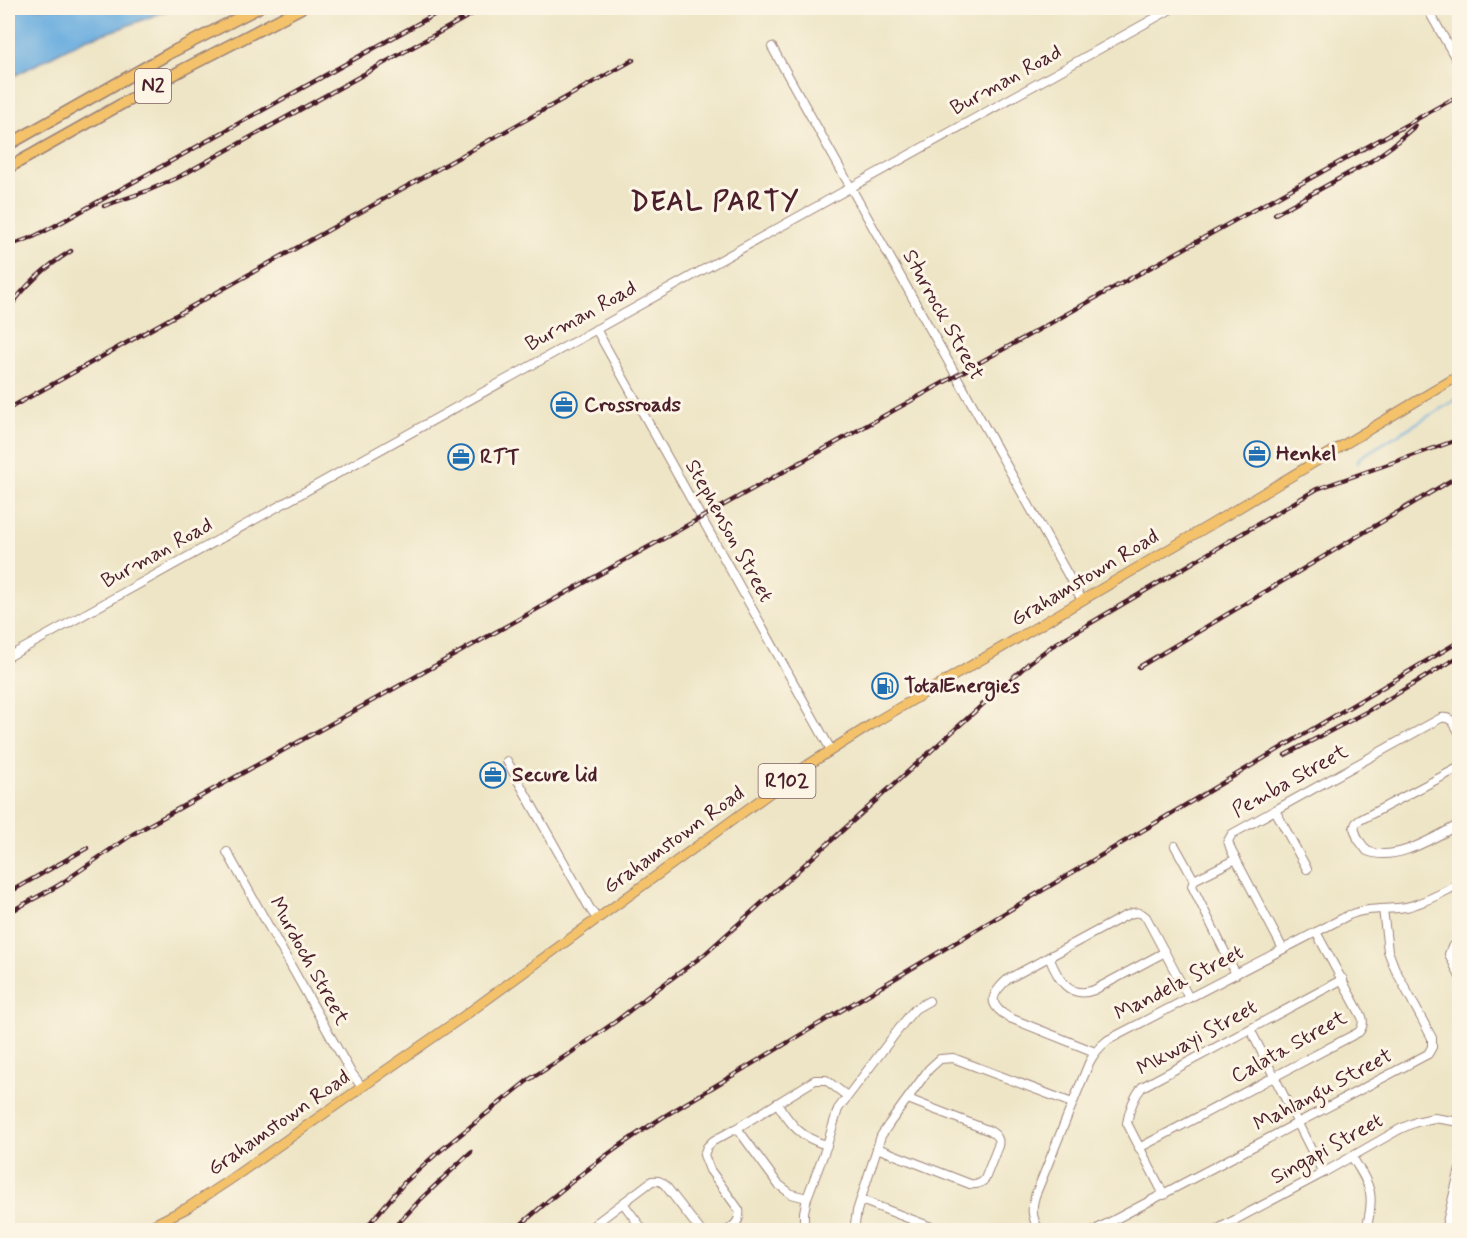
<svg xmlns="http://www.w3.org/2000/svg" width="1467" height="1238" viewBox="0 0 1467 1238" font-family="Mynerve,sans-serif">
  <style>
    .water { fill: #6baddf; stroke: #5a6685; stroke-width: 1.5 }
    .lines { fill: none; stroke-linecap: round; stroke-linejoin: round }
    .stream { stroke: #6baddf; stroke-width: 2 }
    .minor-casing { stroke: #9c8278; stroke-width: 10 }
    .major-casing { stroke: #9c8278; stroke-width: 11 }
    .highway-casing { stroke: #9c8278; stroke-width: 13 }
    .minor { stroke: #fff; stroke-width: 8 }
    .major { stroke: #f3c26a; stroke-width: 9 }
    .highway { stroke: #f3c26a; stroke-width: 10 }
    .rail-casing { stroke: #4a1f2b; stroke-width: 4.5 }
    .rail { stroke: #fcf5e5; stroke-width: 2; stroke-dasharray: 7; stroke-linecap: butt }
    .labels { text-anchor: middle; dominant-baseline: central; stroke-width: 6; stroke-linejoin: round; paint-order: stroke }
    .shield { fill: #fcf5e5; stroke: #7f5f63; stroke-width: 1.5 }
    .shield-label { font-size: 20px; font-weight: bold; fill: #4a1f2b }
    .street-label { font-size: 21px; fill: #4a1f2b; stroke: #fcf5e5 }
    .poi-label { font-size: 21px; font-weight: bold; fill: #4a1f2b; stroke: #fcf5e5; text-anchor: start }
    .district-label { font-size: 27px; font-weight: bold; letter-spacing: 1.5px; fill: #4a1f2b; stroke: #fcf5e5 }
  </style>
  <rect width="100%" height="100%" fill="#fcf5e5"/>
  <filter id="ink" filterUnits="userSpaceOnUse"><feTurbulence type="fractalNoise" baseFrequency=".0167" numOctaves="2"/><feDisplacementMap in="SourceGraphic" scale="12" xChannelSelector="R" yChannelSelector="G"/><feConvolveMatrix kernelMatrix="1 2 1 2 8 2 1 2 1" color-interpolation-filters="sRGB"/></filter>
  <filter id="wash" filterUnits="userSpaceOnUse"><feTurbulence type="fractalNoise" baseFrequency=".008" numOctaves="4" result="noise"/><feDisplacementMap in="SourceGraphic" scale="24" xChannelSelector="R" yChannelSelector="G"/><feGaussianBlur stdDeviation="1.35" result="paint"/><feColorMatrix in="noise" values="0 0 0 0 0 0 0 0 0 0 0 0 0 0 0 0 0 1.4 0 .05"/><feComposite in="paint" operator="in"/></filter>
  <g filter="url(#wash)">
    <rect width="100%" height="100%" fill="#eee5c6"/>
    <polygon class="water" points="8,8 174,8 116,30 85,39 8,79"/>
    <g class="lines">
      <polyline class="stream" points="1358,463 1359,458 1460,397"/>
    </g>
  </g>
  <g filter="url(#ink)">
    <g class="lines">
      <g class="minor-casing">
        <g id="minor">
          <polyline points="1427,8 1460,66"/>
          <polyline points="772,47 1082,600"/>
          <polyline points="596,329 831,750"/>
          <polyline points="8,657 1173,8"/>
          <polyline points="507,761 589,907 597,919"/>
          <path d="M1460 767 1360 820 1356 823 1354 828 1358 839 1367 851C1396 863 1434 837 1460 824"/>
          <polyline points="1275,810 1307,869"/>
          <polyline points="1175,846 1194,880"/>
          <polyline points="227,852 350,1071 362,1087"/>
          <polyline points="1236,859 1194,880 1192,886 1236,974"/>
          <polyline points="1460,944 1452,947 1449,954 1460,977"/>
          <path d="M1283 949 1231 850 1228 841 1232 834 1441 718C1452 716 1455 725 1460 734"/>
          <path d="M1049 957C1057 977 1068 1000 1094 990L1165 952"/>
          <polyline points="1250,1029 1323,1173"/>
          <path d="M1095 1052 1010 1018C987 1005 990 995 1008 979L1123 917C1132 913 1138 909 1146 917L1189 998"/>
          <path d="M777 1103C791 1125 801 1138 827 1145"/>
          <polyline points="737,1128 778,1184 791,1194 807,1198"/>
          <path d="M877 1148 970 1184C977 1185 981 1184 985 1179L998 1146C1000 1139 997 1135 990 1131L908 1099"/>
          <path d="M1139 1148 1359 1032C1363 1027 1364 1023 1362 1017L1316 932"/>
          <path d="M1352 1157C1372 1188 1375 1195 1366 1230"/>
          <path d="M1164 1195 1127 1123C1129 1111 1134 1097 1142 1087L1343 979"/>
          <polyline points="861,1200 939,1230"/>
          <polyline points="623,1203 643,1230"/>
          <path d="M591 1230 595 1224 652 1181C658 1180 661 1181 665 1185L700 1230"/>
          <path d="M728 1230C735 1225 741 1220 739 1210L710 1170 704 1155 707 1147 713 1141 737 1128 815 1080H826L847 1096"/>
          <polyline points="804,1230 804,1212 807,1198 827,1145 838,1109 908,1017 915,1009 929,1001"/>
          <polyline points="854,1230 857,1211 881,1136 889,1124 929,1069 940,1059 953,1058 1072,1103"/>
          <path d="M1039 1230C1032 1218 1031 1209 1035 1196L1089 1063C1094 1053 1099 1047 1108 1040L1349 915C1368 907 1387 910 1406 907 1425 903 1443 892 1460 884"/>
          <polyline points="1095,1230 1428,1054 1432,1047 1432,1038 1395,969 1388,951 1383,909"/>
          <polyline points="1216,1230 1323,1173 1400,1129 1416,1122 1434,1118 1460,1122"/>
          <polyline points="1445,1230 1460,1169"/>
        </g>
      </g>
      <g class="major-casing">
        <polyline id="major" points="143,1230 187,1208 228,1181 362,1087 464,1016 808,765 877,721 1210,525 1460,375"/>
      </g>
      <g class="highway-casing">
        <g id="highway">
          <polyline points="8,145 172,52 258,8"/>
          <polyline points="8,168 182,70 301,8"/>
        </g>
      </g>
      <use href="#minor" class="minor"/>
      <use href="#major" class="major"/>
      <use href="#highway" class="highway"/>
      <g class="rail-casing">
        <g id="rail">
          <polyline points="104,206 147,191 177,178 483,8"/>
          <polyline points="1275,214 1371,161 1392,146 1415,126"/>
          <polyline points="8,246 33,237 51,228 446,8"/>
          <path d="M8 310C25 285 45 267 71 251"/>
          <polyline points="8,409 633,60"/>
          <polyline points="1139,667 1460,475"/>
          <polyline points="1285,755 1370,710 1460,656"/>
          <polyline points="56,887 133,834 1460,95"/>
          <polyline points="8,893 87,848"/>
          <polyline points="8,913 63,883"/>
          <polyline points="364,1230 404,1183 435,1155 527,1081 569,1054 615,1022 656,990 705,954 1029,663 1052,646 1317,489 1460,439"/>
          <polyline points="392,1230 421,1199 471,1152"/>
          <path d="M515 1230C561 1188 611 1150 663 1117L1460 641"/>
        </g>
      </g>
      <use href="#rail" class="rail"/>
    </g>
  </g>
  <defs>
    <g id="office-ring" transform="scale(1.35)"><circle r="9.5" fill="#fcf5e5" stroke="#1f6fb2" stroke-width="1.5"/><path d="M-6-3h4V-5.5h4V-3h4V5H-6ZM-1-4.5V-3h2v-1.5ZM-6 0V1H6V0Z" fill="#1f6fb2"/></g>
    <g id="fuel-ring" transform="scale(1.35)"><circle r="9.5" fill="#fcf5e5" stroke="#1f6fb2" stroke-width="1.5"/><path d="M-5.5-6h7V0h2V4h1.3V-2.5L3-4.5l.8-.8L6-3V5H2.5V1h-1V6h-7ZM-4.2-4.7v3.2H.2V-4.7Z" fill="#1f6fb2"/></g>
  </defs>
  <g fill-rule="evenodd">
    <use href="#office-ring" x="564" y="405"/>
    <use href="#office-ring" x="1257" y="454"/>
    <use href="#office-ring" x="461" y="457"/>
    <use href="#fuel-ring" x="885" y="686"/>
    <use href="#office-ring" x="493" y="775"/>
  </g>
  <g class="labels">
    <g class="shield">
      <rect x="135" y="69" width="36" height="34" rx="4.5"/>
      <rect x="758.5" y="764" width="57" height="34" rx="4.5"/>
    </g>
    <g class="shield-label">
      <text x="153" y="86">N2</text>
      <text x="787" y="781">R102</text>
    </g>
    <g class="street-label">
      <text transform="translate(1006 80) rotate(-29)">Burman Road</text>
      <text transform="translate(943 315) rotate(61)">Sturrock Street</text>
      <text transform="translate(581 316) rotate(-29)">Burman Road</text>
      <text transform="translate(729 531) rotate(61)">Stephenson Street</text>
      <text transform="translate(157 553) rotate(-29)">Burman Road</text>
      <text transform="translate(1085 578) rotate(-31)">Grahamstown Road</text>
      <text transform="translate(1290 781) rotate(-29)">Pemba Street</text>
      <text transform="translate(674 840) rotate(-36)">Grahamstown Road</text>
      <text transform="translate(309 961) rotate(61)">Murdoch Street</text>
      <text transform="translate(1179 983) rotate(-27)">Mandela Street</text>
      <text transform="translate(1197 1038) rotate(-29)">Mkwayi Street</text>
      <text transform="translate(1289 1047) rotate(-29)">Calata Street</text>
      <text transform="translate(1323 1090) rotate(-28)">Mahlangu Street</text>
      <text transform="translate(279 1123) rotate(-35)">Grahamstown Road</text>
      <text transform="translate(1327 1149) rotate(-29)">Singapi Street</text>
    </g>
    <g class="poi-label">
      <text x="584" y="405">Crossroads</text>
      <text x="1276" y="454">Henkel</text>
      <text x="480" y="457">RTT</text>
      <text x="904" y="686">TotalEnergies</text>
      <text x="512" y="775">Secure lid</text>
    </g>
    <g class="district-label">
      <text x="715" y="202">DEAL PARTY</text>
    </g>
  </g>
  <rect width="1467" height="1238" fill="none" stroke="#fcf5e5" stroke-width="30"/>
</svg>
